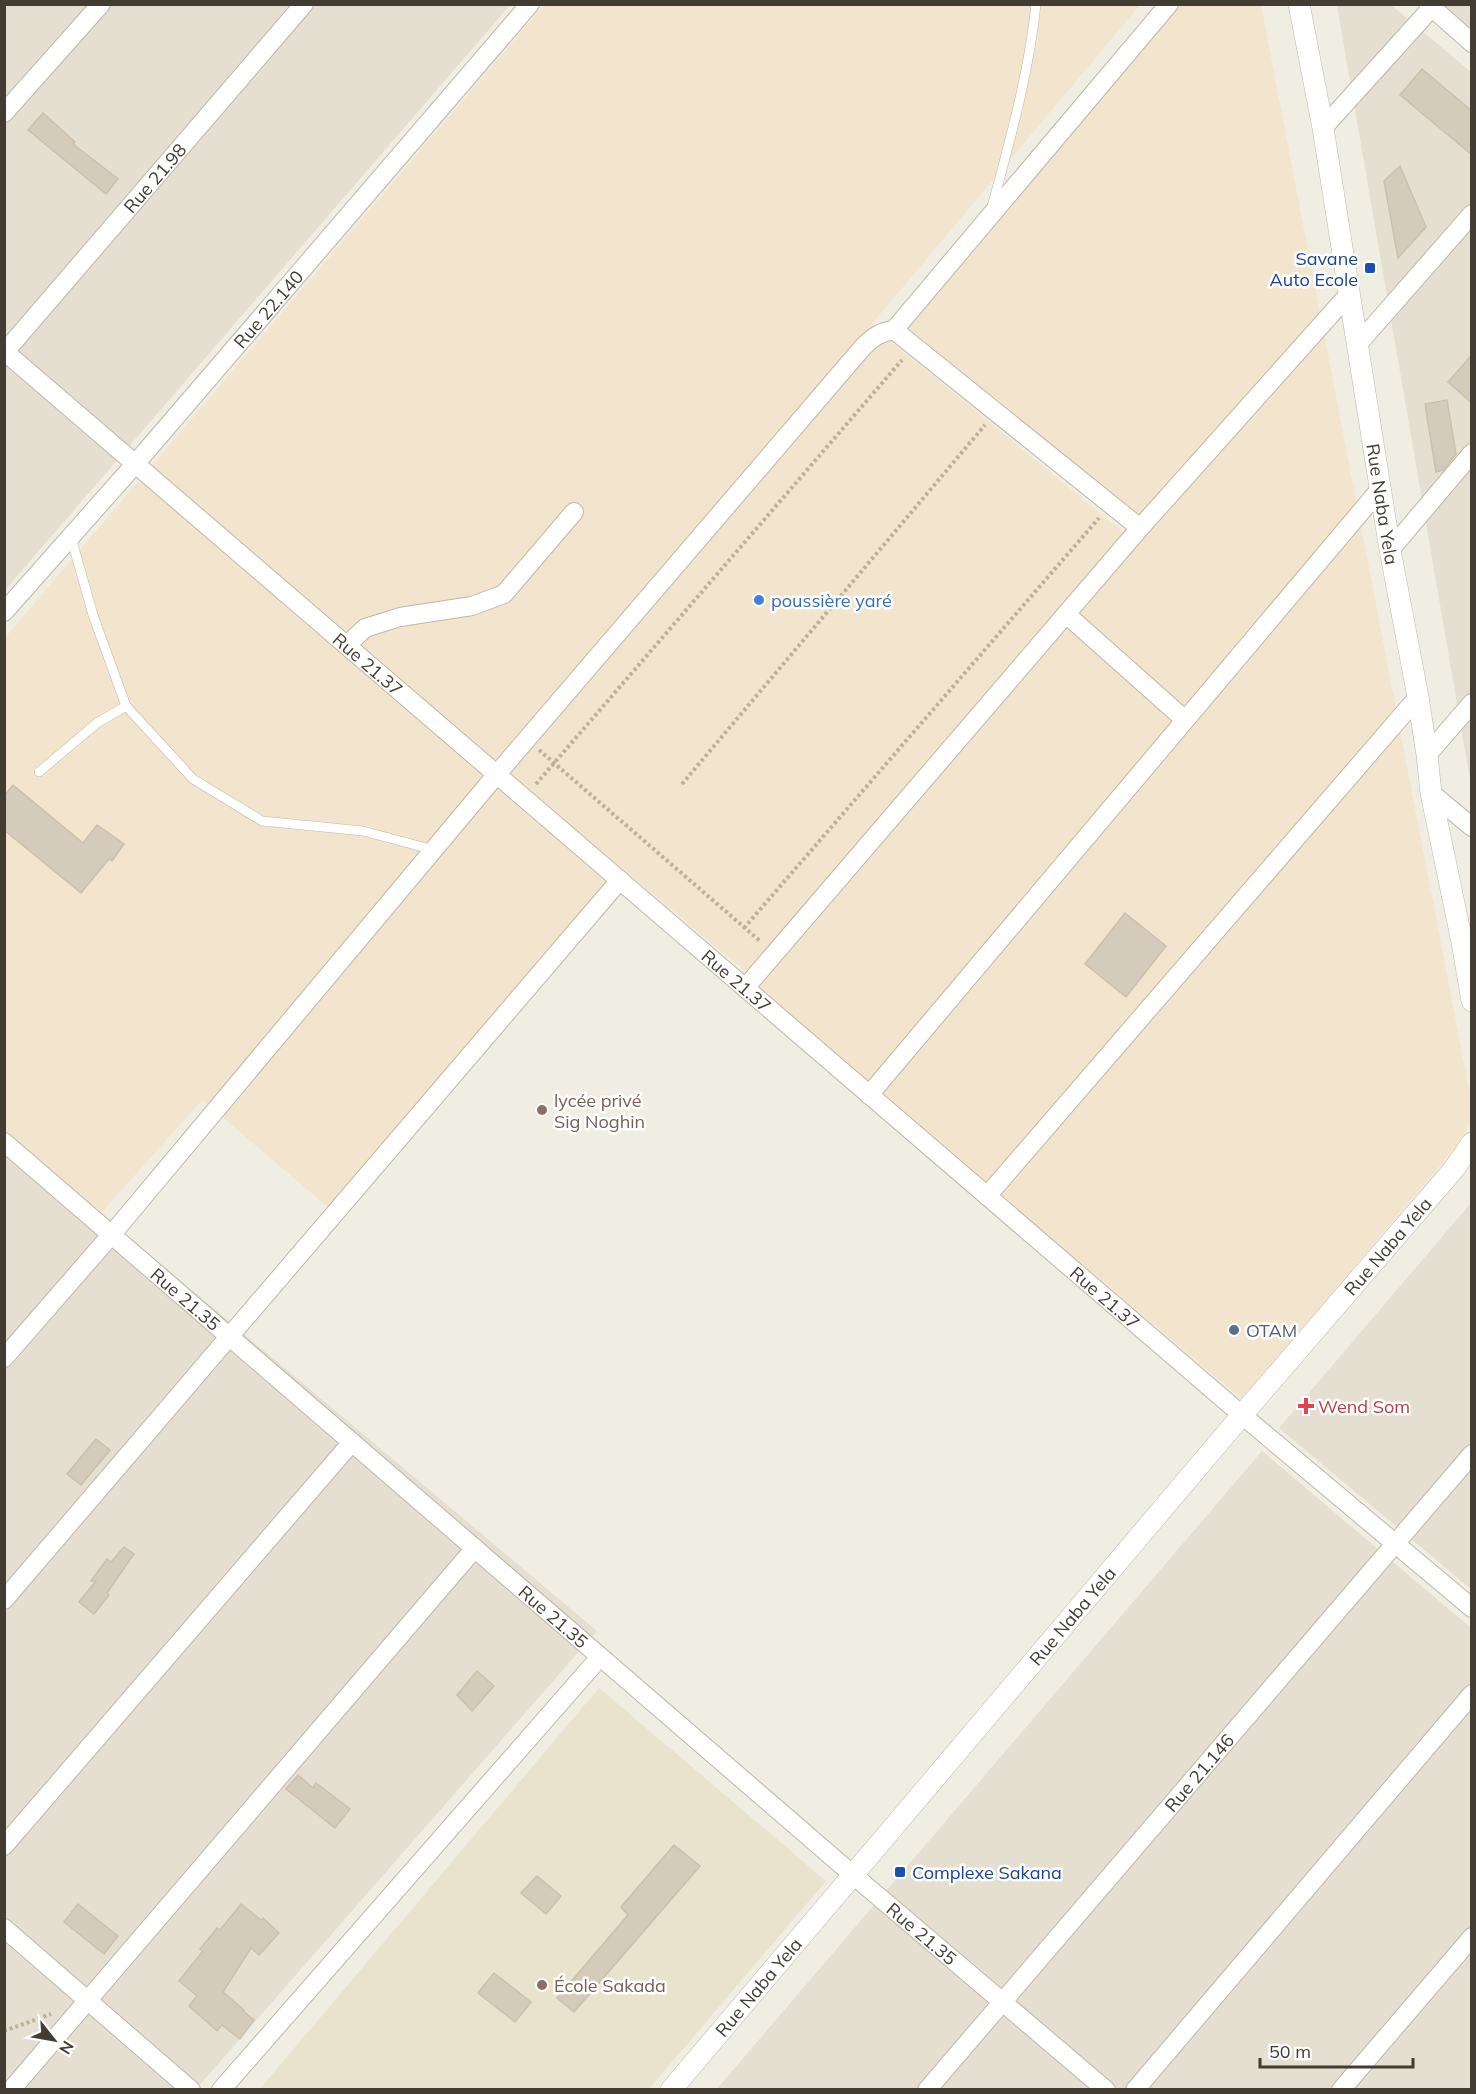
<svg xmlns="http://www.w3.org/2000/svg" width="1476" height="2094" viewBox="0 0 1476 2094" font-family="Mulish,sans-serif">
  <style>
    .residential { fill: #e4dfd0 }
    .commercial { fill: #f3e4cd }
    .education { fill: #e9e2cc }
    .building { fill: #d5cbbb; stroke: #ccc0ac; stroke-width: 1.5 }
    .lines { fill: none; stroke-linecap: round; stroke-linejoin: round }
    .service-casing { stroke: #beb7a8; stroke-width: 10 }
    .minor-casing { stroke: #beb7a8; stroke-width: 20 }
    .tertiary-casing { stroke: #beb7a8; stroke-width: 22 }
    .path { stroke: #bdb097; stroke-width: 4; stroke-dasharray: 3 3; stroke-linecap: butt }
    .service { stroke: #fff; stroke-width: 9 }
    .minor { stroke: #fff; stroke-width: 18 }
    .tertiary { stroke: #fff; stroke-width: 21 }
    .transit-dot { fill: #1a4fb4; stroke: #fff; stroke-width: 2 }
    .shop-dot { fill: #3f7fe0; stroke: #fff; stroke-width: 2 }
    .education-dot { fill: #8d6e63; stroke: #fff; stroke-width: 2 }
    .service-dot { fill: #5c6f8a; stroke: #fff; stroke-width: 2 }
    .health-dot { fill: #e0444e; stroke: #fff; stroke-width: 2 }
    .labels { text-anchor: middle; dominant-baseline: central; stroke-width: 5; stroke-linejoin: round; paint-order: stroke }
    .street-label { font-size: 18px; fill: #423c33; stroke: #fff }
    .transit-label { font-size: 18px; fill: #164399; stroke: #fff; text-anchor: end }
    .shop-label { font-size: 18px; fill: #366cbe; stroke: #fff; text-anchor: start }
    .education-label { font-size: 18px; fill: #785e54; stroke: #fff; text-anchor: start }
    .service-label { font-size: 18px; fill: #4e5e75; stroke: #fff; text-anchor: start }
    .health-label { font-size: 18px; fill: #be3a42; stroke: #fff; text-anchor: start }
  </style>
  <rect width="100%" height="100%" fill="#f0ede2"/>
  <g class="residential">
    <polygon points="5,5 510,5 5,590"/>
    <polygon points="1337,5 1391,5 1471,72 1471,785"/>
    <polygon points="1440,5 1471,5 1471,31"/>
    <polygon points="4,1132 597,1631 196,2089 5,2089"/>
    <polygon points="1471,1203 1471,1589 1279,1428"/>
    <polygon points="1262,1451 1471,1628 1471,2089 716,2090"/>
  </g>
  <g class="commercial">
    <polygon points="544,5 1140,5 871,325 1124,533 746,972 622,868 328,1207 202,1100 101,1213 5,1132 4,639"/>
    <polygon points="1167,5 1261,5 1471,1100 1469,1124 1459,1143 1242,1399 756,988 1152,527 897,319"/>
  </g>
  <polygon class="education" points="599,1688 826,1881 649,2089 259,2090"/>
  <g class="building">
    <polygon points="1422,69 1472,111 1472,155 1400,95"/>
    <polygon points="43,113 75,142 73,144 118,179 106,194 28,130"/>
    <polygon points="1400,166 1426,227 1398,258 1384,181"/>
    <polygon points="1472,355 1472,403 1448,382"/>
    <polygon points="1447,400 1456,454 1443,470 1436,472 1425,404"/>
    <polygon points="13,785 83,843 97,825 124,844 112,861 109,859 81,893 4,830 4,796"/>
    <polygon points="1125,913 1166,946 1126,997 1085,964"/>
    <polygon points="96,1439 110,1450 81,1485 67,1474"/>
    <polygon points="124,1547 134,1554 107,1593 109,1595 94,1614 79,1602 96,1581 91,1581 107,1559 111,1562"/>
    <polygon points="477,1671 494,1686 472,1711 457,1695"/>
    <polygon points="298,1775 313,1788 316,1783 350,1809 335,1828 286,1789"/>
    <polygon points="674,1845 700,1866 574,2012 557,1998 628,1915 621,1907"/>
    <polygon points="537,1876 561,1896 546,1914 521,1893"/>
    <polygon points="78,1904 118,1936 104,1954 64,1922"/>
    <polygon points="241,1904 261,1920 263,1918 279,1933 259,1955 251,1948 223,1992 244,2010 243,2011 254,2020 240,2039 222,2025 217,2031 189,2006 197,1996 179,1981 203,1951 200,1949 217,1928 220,1930"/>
    <polygon points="494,1973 531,2002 515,2022 478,1993"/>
  </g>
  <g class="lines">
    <g class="service-casing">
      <g id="service">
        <path d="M992 207C1010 140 1029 73 1036 4"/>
        <polyline points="71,537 93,615 126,706 193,779 262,821 363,831 434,850"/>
        <polyline points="39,772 97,723 126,706"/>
      </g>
    </g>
    <g class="minor-casing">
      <g id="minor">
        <polyline points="1428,4 1472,43"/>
        <polyline points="4,113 101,4"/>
        <polyline points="1323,128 1435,4"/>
        <polyline points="894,330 1140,528"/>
        <polyline points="1358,344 1472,214"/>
        <path id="s1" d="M4 351 1242 1415 1472 1608"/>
        <path id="s2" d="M4 353 304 4"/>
        <polyline points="1390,550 1472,453"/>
        <path id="s3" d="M4 612 136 463 530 4"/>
        <polyline points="1066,614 1184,719"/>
        <polyline points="347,645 365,628 400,617 472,606 504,594 574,512"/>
        <polyline points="1427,755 1472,703"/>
        <polyline points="1431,793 1472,827"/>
        <polyline points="745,988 1140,528 1349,294"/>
        <polyline points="869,1095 1381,488"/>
        <path id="s4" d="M4 1142 852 1874 1106 2090"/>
        <polyline points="987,1196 1418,697"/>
        <path d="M4 1358 112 1234 497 774 863 347C873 337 880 332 894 330L1169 4"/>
        <polyline points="4,1600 620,880"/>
        <polyline points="4,1846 352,1442"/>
        <polyline points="4,1928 191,2090"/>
        <polyline points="11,2090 475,1548"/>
        <polyline points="221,2090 600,1657"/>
        <path id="s5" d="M927 2090 1472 1454"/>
        <polyline points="1135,2090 1472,1694"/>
        <polyline points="1341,2090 1472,1937"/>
      </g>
    </g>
    <g class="tertiary-casing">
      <g id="tertiary">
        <path id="s6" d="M1299 4 1323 128 1390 550 1418 697 1427 755 1431 793 1462 942 1472 1001"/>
        <path id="s7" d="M671 2090 1242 1415 1454 1169 1472 1143"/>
      </g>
    </g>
    <g class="path">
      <polyline points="539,750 760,941"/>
      <polyline points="536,784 902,360"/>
      <polyline points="682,784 985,425"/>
      <polyline points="744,928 1099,518"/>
      <polyline points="4,2031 51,2014"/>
    </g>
    <use href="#service" class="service"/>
    <use href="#minor" class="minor"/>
    <use href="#tertiary" class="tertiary"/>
  </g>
  <g class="transit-dot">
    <rect x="1364" y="262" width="12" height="12" rx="3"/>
    <rect x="894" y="1866" width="12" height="12" rx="3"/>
  </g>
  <circle class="shop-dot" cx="759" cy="600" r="6"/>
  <g class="education-dot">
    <circle cx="542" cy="1110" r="6"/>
    <circle cx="542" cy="1985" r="6"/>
  </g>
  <circle class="service-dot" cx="1234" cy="1330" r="6"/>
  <path class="health-dot" d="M1303 1397h6v6h6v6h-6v6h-6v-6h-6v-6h6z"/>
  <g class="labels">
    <g class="street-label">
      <text stroke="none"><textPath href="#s2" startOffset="231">Rue 21.98</textPath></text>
      <text stroke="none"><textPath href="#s3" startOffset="402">Rue 22.140</textPath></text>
      <text stroke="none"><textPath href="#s6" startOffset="507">Rue Naba Yela</textPath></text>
      <text stroke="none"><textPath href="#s1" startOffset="480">Rue 21.37</textPath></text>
      <text stroke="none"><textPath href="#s1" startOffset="966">Rue 21.37</textPath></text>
      <text stroke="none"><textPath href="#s7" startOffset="1107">Rue Naba Yela</textPath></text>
      <text stroke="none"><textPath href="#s1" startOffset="1452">Rue 21.37</textPath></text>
      <text stroke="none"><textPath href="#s4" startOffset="240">Rue 21.35</textPath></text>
      <text stroke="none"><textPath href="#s7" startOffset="621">Rue Naba Yela</textPath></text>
      <text stroke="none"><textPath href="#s4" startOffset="726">Rue 21.35</textPath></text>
      <text stroke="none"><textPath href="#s5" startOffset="418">Rue 21.146</textPath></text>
      <text stroke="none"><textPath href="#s4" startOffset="1212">Rue 21.35</textPath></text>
      <text stroke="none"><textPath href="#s7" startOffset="135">Rue Naba Yela</textPath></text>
    </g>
    <g class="transit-label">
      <text x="1358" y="258">Savane<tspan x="1358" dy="21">Auto Ecole</tspan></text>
      <text x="912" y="1872" text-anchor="start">Complexe Sakana</text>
    </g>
    <g class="shop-label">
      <text x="771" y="600">poussière yaré</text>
    </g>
    <g class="education-label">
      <text x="554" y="1100">lycée privé<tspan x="554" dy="21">Sig Noghin</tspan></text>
      <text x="554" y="1985">École Sakada</text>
    </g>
    <g class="service-label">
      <text x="1246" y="1330">OTAM</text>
    </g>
    <g class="health-label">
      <text x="1318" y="1406">Wend Som</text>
    </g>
  </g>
  <rect width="1476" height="2094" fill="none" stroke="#423c33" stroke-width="12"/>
  <g transform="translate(54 2040) rotate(121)" stroke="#ffffff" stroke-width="4.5" paint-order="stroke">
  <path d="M0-4.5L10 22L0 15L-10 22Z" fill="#423c33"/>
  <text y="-9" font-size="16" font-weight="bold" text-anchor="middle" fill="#423c33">N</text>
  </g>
  <path d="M1260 2058v9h153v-9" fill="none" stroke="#423c33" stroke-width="3"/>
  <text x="1269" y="2058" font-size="18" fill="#423c33" stroke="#ffffff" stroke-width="4.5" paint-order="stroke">50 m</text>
</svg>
